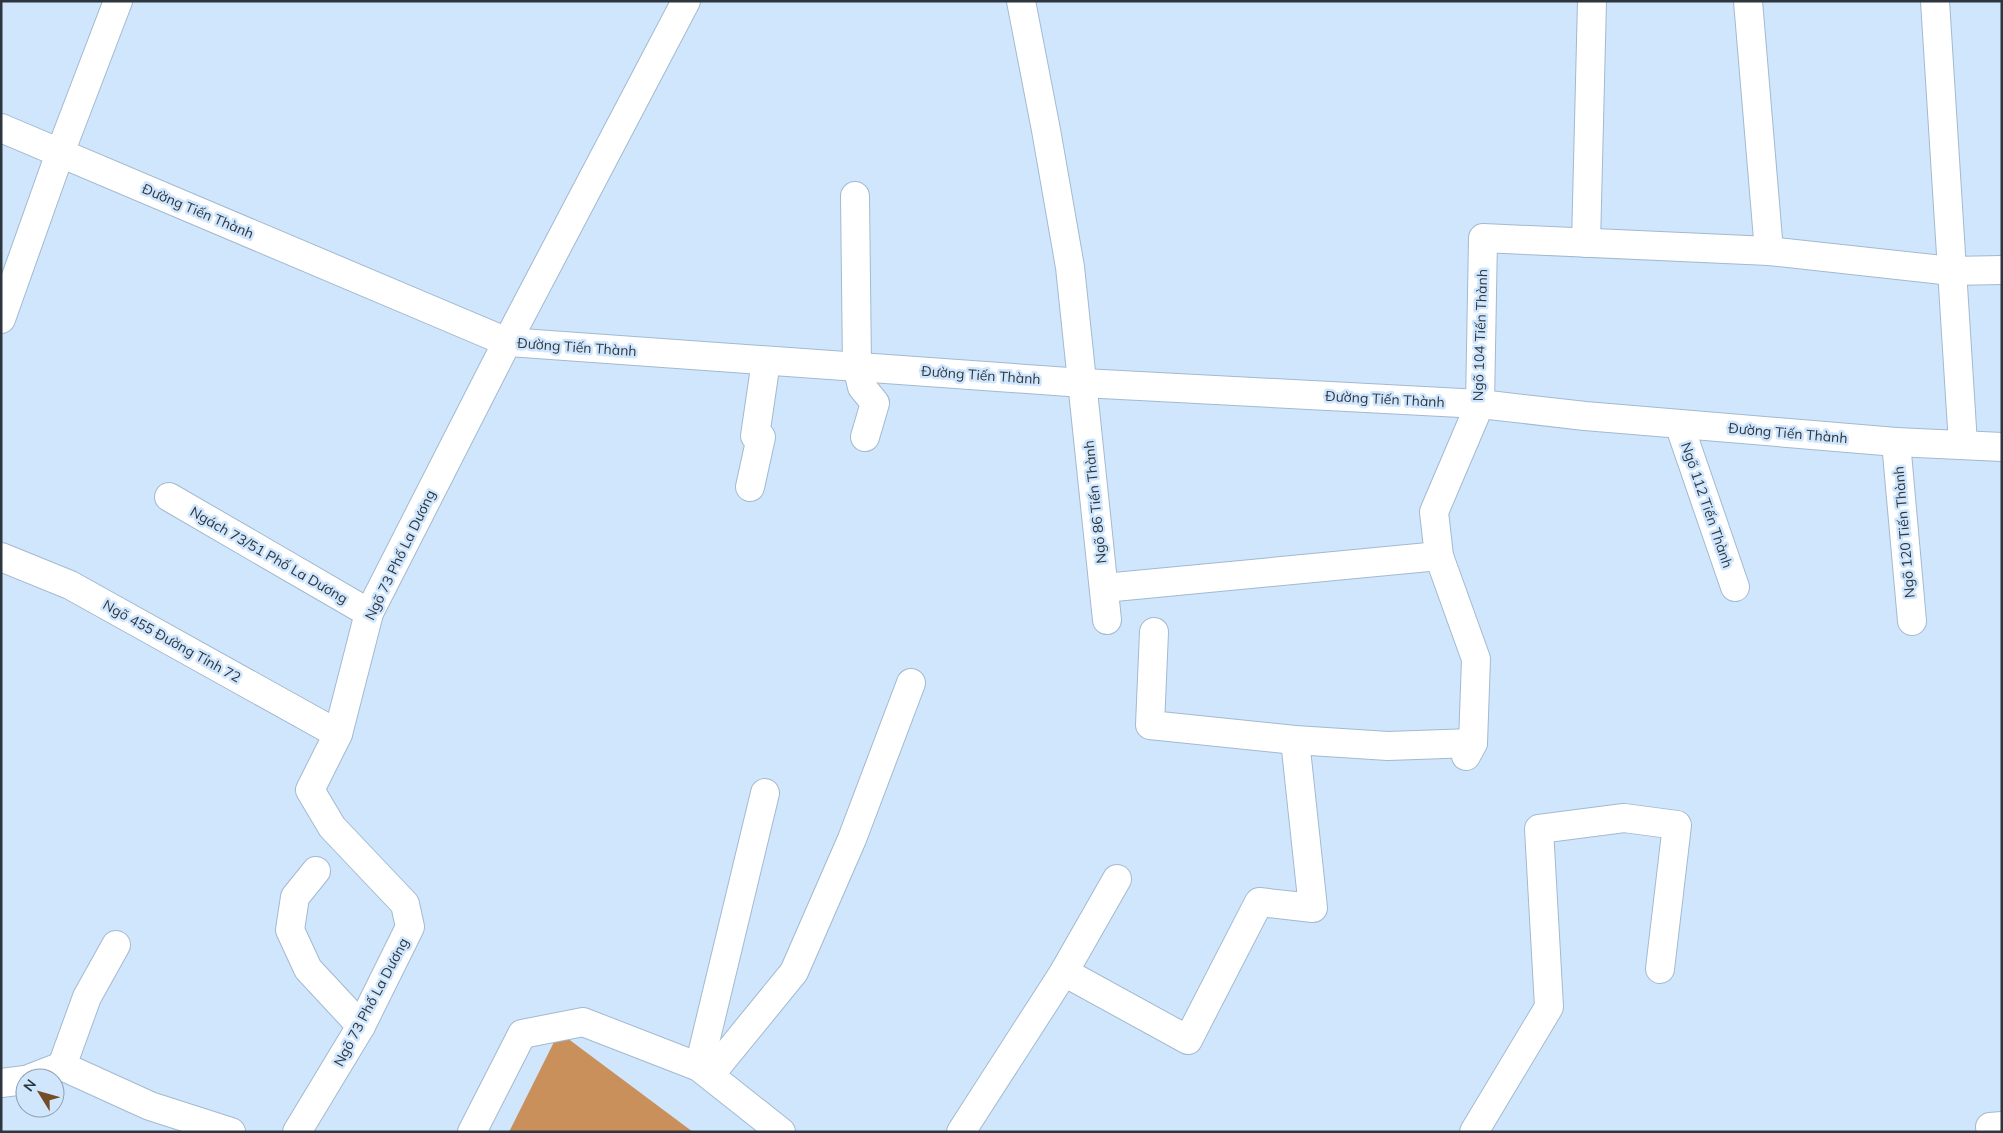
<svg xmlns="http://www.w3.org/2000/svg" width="2003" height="1133" viewBox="0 0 2003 1133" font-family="Mulish,sans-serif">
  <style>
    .water { fill: #c9905b }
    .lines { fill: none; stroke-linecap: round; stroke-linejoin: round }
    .minor-casing { stroke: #a3b9cf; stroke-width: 30 }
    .minor { stroke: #fff; stroke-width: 28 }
    .labels { text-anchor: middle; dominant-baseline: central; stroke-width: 5; stroke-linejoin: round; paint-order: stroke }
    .street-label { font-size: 14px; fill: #2d363f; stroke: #cfe6fd }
  </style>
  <rect width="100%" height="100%" fill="#cfe6fd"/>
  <polygon class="water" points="559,1032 693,1132 509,1132"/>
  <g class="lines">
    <g class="minor-casing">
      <g id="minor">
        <polyline points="1021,1 1046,130 1070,267 1107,620"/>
        <polyline points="1748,1 1769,251"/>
        <polyline points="1935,1 1963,444"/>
        <polyline points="1,128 507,342 1083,383 1480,404 1585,416 1896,442 2002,447"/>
        <polyline points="855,196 857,366 862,387 875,403 865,437"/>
        <polyline points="1586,243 1592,1"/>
        <polyline points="1,319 60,153 118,1"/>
        <polyline points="1679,424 1735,587"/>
        <polyline points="1896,442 1912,621"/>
        <polyline points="750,487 761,437 755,436 766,361"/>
        <polyline points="169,497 369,613"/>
        <polyline points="1,557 70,585 338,734"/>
        <polyline points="1104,588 1439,556"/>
        <polyline points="1154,632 1150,725 1295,740 1388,746 1473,743"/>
        <polyline points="1466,756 1473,743 1476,659 1439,556 1434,512 1480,404 1483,238 1769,251 1952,271 2002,270"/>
        <polyline points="316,871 295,897 290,930 308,969 361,1026"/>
        <polyline points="1064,972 1188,1040 1259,902 1313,908 1295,740"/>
        <polyline points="62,1066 87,997 116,945"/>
        <polyline points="699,1067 765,793"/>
        <polyline points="710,1075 794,972 852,839 911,683"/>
        <polyline points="31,1078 62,1066 150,1106 231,1132"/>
        <polyline points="1,1083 25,1080"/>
        <polyline points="1990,1127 2002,1126"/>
        <polyline points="297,1132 361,1026 410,927 405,904 332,827 310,790 338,734 369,613 507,342 686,1"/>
        <polyline points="472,1132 522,1034 583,1022 699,1067 781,1132"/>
        <polyline points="961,1132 1064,972 1117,879"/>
        <polyline points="1474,1132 1549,1007 1539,829 1624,818 1677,825 1660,969"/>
      </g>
    </g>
    <use href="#minor" class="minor"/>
  </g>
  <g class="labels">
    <g class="street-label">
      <text transform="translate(198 211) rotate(23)">Đường Tiến Thành</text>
      <text transform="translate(1480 335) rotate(-88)">Ngõ 104 Tiến Thành</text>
      <text transform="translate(577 347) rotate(4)">Đường Tiến Thành</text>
      <text transform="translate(981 375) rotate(4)">Đường Tiến Thành</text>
      <text transform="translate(1385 399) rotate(3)">Đường Tiến Thành</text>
      <text transform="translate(1788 433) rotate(5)">Đường Tiến Thành</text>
      <text transform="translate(1095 502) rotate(-96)">Ngõ 86 Tiến Thành</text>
      <text transform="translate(1707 505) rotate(71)">Ngõ 112 Tiến Thành</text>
      <text transform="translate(1904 532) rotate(-95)">Ngõ 120 Tiến Thành</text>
      <text transform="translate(269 555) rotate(30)">Ngách 73/51 Phố La Dương</text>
      <text transform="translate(400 555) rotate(-64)">Ngõ 73 Phố La Dương</text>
      <text transform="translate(172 641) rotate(29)">Ngõ 455 Đường Tỉnh 72</text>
      <text transform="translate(371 1002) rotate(-62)">Ngõ 73 Phố La Dương</text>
    </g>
  </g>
  <rect width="2003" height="1133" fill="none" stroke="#2d363f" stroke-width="5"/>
  <g transform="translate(40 1093) rotate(307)"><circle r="24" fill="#cfe6fd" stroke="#8ea0b1"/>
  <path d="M0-4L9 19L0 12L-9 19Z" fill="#724d28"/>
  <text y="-8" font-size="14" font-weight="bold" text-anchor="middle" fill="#2d363f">N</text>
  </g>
</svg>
